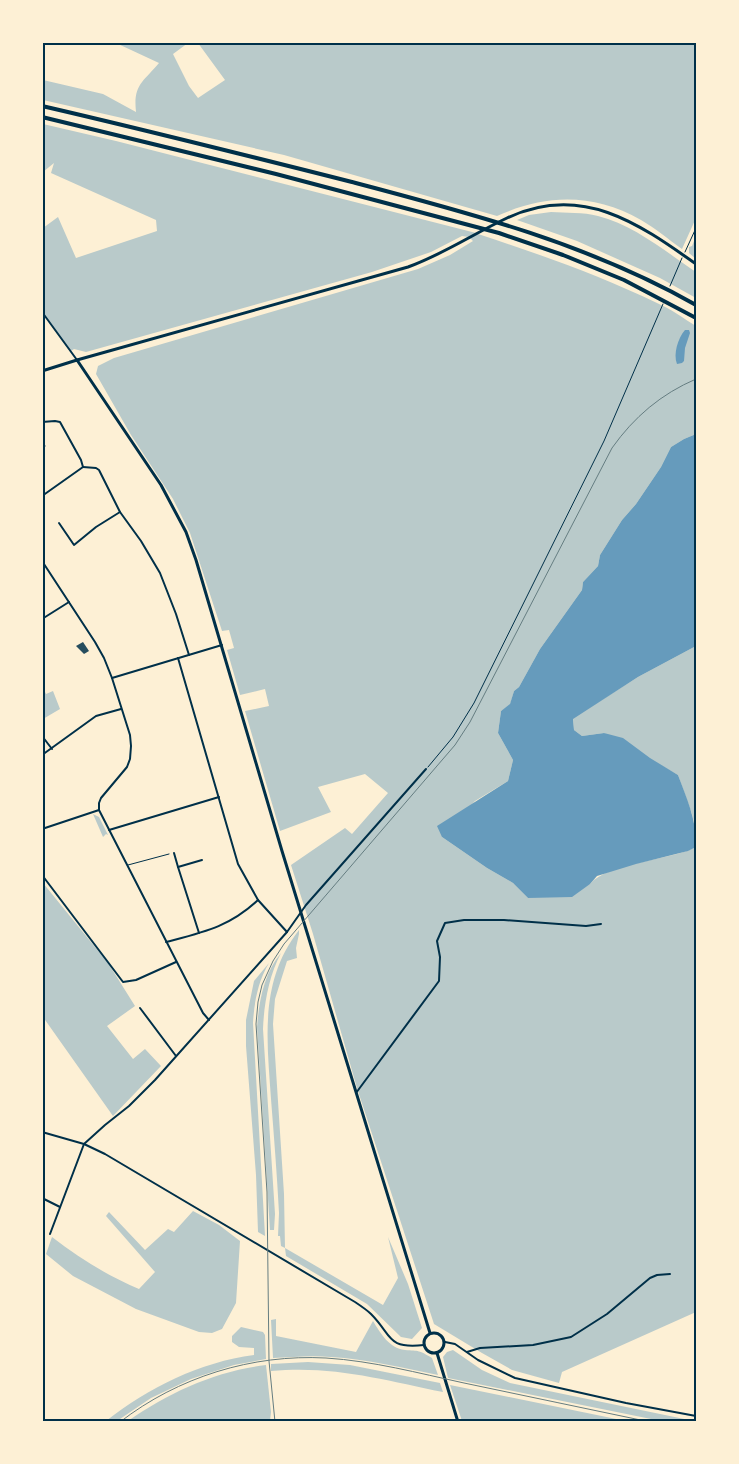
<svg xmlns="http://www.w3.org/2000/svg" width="739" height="1464" viewBox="0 0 739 1464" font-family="'Asap Condensed',sans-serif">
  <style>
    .green { fill: #b9caca }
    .water { fill: #669bbc }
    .building { fill: #264d5e }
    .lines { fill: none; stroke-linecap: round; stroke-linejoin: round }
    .path { stroke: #003049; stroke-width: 1 }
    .service { stroke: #003049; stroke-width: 1 }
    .minor { stroke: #003049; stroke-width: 2 }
    .secondary { stroke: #003049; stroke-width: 3 }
    .primary { stroke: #003049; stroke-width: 3 }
    .motorway { stroke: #003049; stroke-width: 4 }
    .rail { stroke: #657d81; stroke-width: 1 }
    .neatline { fill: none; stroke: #003049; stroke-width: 2 }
  </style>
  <rect width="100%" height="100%" fill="#fdf0d5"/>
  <g class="green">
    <path d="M116 43H188L173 54 189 86 198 98 225 80 198 43H696V218L682 249C668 239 655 228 641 220 593 193 546 194 497 216L284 155 43 100V80L103 94 136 112C133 85 143 82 159 63Z"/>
    <polygon points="43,124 116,141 476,233 469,237 462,236 431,252 372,272 86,352 74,349 71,351 43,312 43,228 58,217 76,258 157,231 156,220 51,173 54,163 43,172"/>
    <path d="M551 212C566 213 583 212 598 216 634 225 666 252 696 272V298L660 278 577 241 517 220 529 215Z"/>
    <path d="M478 234C539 254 599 275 657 303 671 309 683 318 696 326V434L684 439 671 447 661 467 636 504 622 520 600 555 598 566 583 582 582 590 540 649 519 687 514 691 510 705 501 711 498 733 513 760 508 781 475 801 442 837 487 868 513 883 528 898 590 884C609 862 669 861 696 847V1312L562 1372 559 1383 512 1370 482 1353 434 1324 357 1088 313 934 291 865 345 828 352 834 388 793 365 774 318 787 331 812 280 831 245 711 269 706 265 689 240 695 227 650 234 648 229 630 222 631 190 533 173 499 131 435 96 374 98 366 114 358 418 269 450 255 473 241 470 238Z"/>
    <polygon points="696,236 696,259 689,253 689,247 692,246"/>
    <polygon points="696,646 696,831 692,814 678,775 604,733 582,736 574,730 573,718 638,677"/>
    <polygon points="42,686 46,694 53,691 60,709 43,719"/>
    <polygon points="93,814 99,817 108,835 106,834 103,837"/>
    <polygon points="43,883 108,963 135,1006 107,1026 133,1059 145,1049 161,1066 113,1116 43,1017"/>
    <path d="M299 930V934L296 948 297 958 287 961 275 999 273 1024 284 1194 285 1248 383 1305 398 1278 388 1237 408 1284 422 1328 412 1339 401 1337 367 1304 286 1256 285 1248 281 1246 280 1236H278L279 1213C277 1175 274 1137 271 1099 267 1040 259 981 299 930Z"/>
    <path d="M281 953C269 976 264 1003 263 1029L275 1214 274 1230H270L257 1027C259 1001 264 973 281 953Z"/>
    <path d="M269 963C258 981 254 1003 253 1023L265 1236 258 1232 256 1175 246 1046V1020L254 981Z"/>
    <path d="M193 1211 219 1225 240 1241 236 1303 222 1329 212 1333 199 1332 136 1309 73 1276 46 1254 52 1237C79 1258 108 1276 139 1289L155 1272 106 1216 109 1212 145 1250 168 1229 174 1232Z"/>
    <path d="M276 1319V1336L356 1352 373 1321C381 1334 389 1348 405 1350 419 1351 419 1350 432 1358L438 1375C403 1368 367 1359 331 1357 312 1355 293 1357 273 1358L271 1320Z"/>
    <path d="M241 1327 263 1332 265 1335 266 1359 234 1365 191 1379 151 1398 117 1421H106C148 1388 200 1362 254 1355V1348L239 1347 232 1342V1336Z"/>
    <polygon points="453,1350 482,1370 510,1383 694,1421 661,1421 448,1378 443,1357 447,1352"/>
    <path d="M308 1362 350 1365 440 1383 443 1392C384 1380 333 1365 271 1371V1364Z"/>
    <path d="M266 1365 271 1412 270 1421H128C169 1392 216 1371 266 1365Z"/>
    <polygon points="450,1385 626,1421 462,1421"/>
  </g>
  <g class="water">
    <path d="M685 330H689L690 333 685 348 684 361 682 363 677 364C673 354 678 338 685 330Z"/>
    <path d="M696 434V646L638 677 573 719 574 730 582 736 604 733 623 738 650 758 678 775C687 799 697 821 696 847L688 851 636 864 597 876 590 884 572 897 528 898 513 883 487 868 442 837 437 826 508 781 513 760 498 733 501 711 510 704 514 691 519 687 540 649 582 590 583 582 598 566 600 555 622 520 636 504 661 467 671 447 684 439Z"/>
  </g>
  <polygon class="building" points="83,642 89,651 84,654 76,646"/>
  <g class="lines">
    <g class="path">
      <polyline points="685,252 696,228"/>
      <polyline points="670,286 682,258"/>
      <polyline points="428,767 453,737 474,703 604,441 663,304"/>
    </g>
    <g class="service">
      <polyline points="42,439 45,446"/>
      <polyline points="128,865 169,854"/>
    </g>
    <g class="minor">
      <polyline points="42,312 77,360"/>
      <polyline points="42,422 55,421 60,422 81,460 83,467"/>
      <polyline points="83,467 96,468 99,470 120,512 141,541 160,573 176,614 189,655"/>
      <polyline points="42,496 83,467"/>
      <polyline points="59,523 74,545 96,527 120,512"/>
      <polyline points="42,561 95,642 104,658 112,678 130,735 131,746 130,759 127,767 101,798 99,803 99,810 203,1013 209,1020"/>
      <polyline points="42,619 69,602"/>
      <polyline points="178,658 238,864 258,900 287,932"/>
      <polyline points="112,678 222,645"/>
      <polyline points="42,736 52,749"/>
      <polyline points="42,755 96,716 121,709"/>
      <polyline points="42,829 99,810"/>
      <polyline points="109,830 219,797"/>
      <polyline points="174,853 178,867 202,860"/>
      <polyline points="178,867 199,933"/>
      <polyline points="42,875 123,982 136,980 176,962"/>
      <path d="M166 942C204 932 229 927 258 900"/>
      <polyline points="140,1008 176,1056"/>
      <polyline points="356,1093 439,981 440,957 437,941 445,923 464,920 504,920 586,926 601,924"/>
      <path d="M42 1132 84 1144 105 1154 355 1302C361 1306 367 1310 371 1314 393 1336 386 1349 424 1345"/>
      <polyline points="44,1199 60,1207"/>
      <polyline points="50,1234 84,1144 105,1125 129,1106 155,1080 287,932 306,905 426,769"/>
      <polyline points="445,1342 455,1344 478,1360 515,1378 626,1403 696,1416"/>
      <polyline points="467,1352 480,1348 533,1345 571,1337 607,1314 650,1278 657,1275 670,1274"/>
    </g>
    <path class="secondary" d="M77 360 408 267C444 254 473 234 507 218 581 183 638 223 696 264"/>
    <g class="primary">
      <polyline points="42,371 77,360 161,485 186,532 196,560 282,851 430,1333"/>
      <circle cx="434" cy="1343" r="10"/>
      <polyline points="437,1353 458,1422"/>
    </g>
    <g class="motorway">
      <path d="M42 106C146 130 249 156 352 182 470 213 589 244 696 305"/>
      <polyline points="42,117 276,174 499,233 563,255 624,280 696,318"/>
    </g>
    <g class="rail">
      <path d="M120 1422C178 1377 252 1354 326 1358 373 1361 418 1373 464 1383 526 1396 588 1409 650 1422"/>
      <path d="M275 1422 269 1361 267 1192 256 1024 258 1002 262 985 273 961 284 944 455 745 470 722 612 448C634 417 661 394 696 379"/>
    </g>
  </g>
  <rect width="739" height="1464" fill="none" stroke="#fdf0d5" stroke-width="88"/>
  <rect x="44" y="44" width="651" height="1376" class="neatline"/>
</svg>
